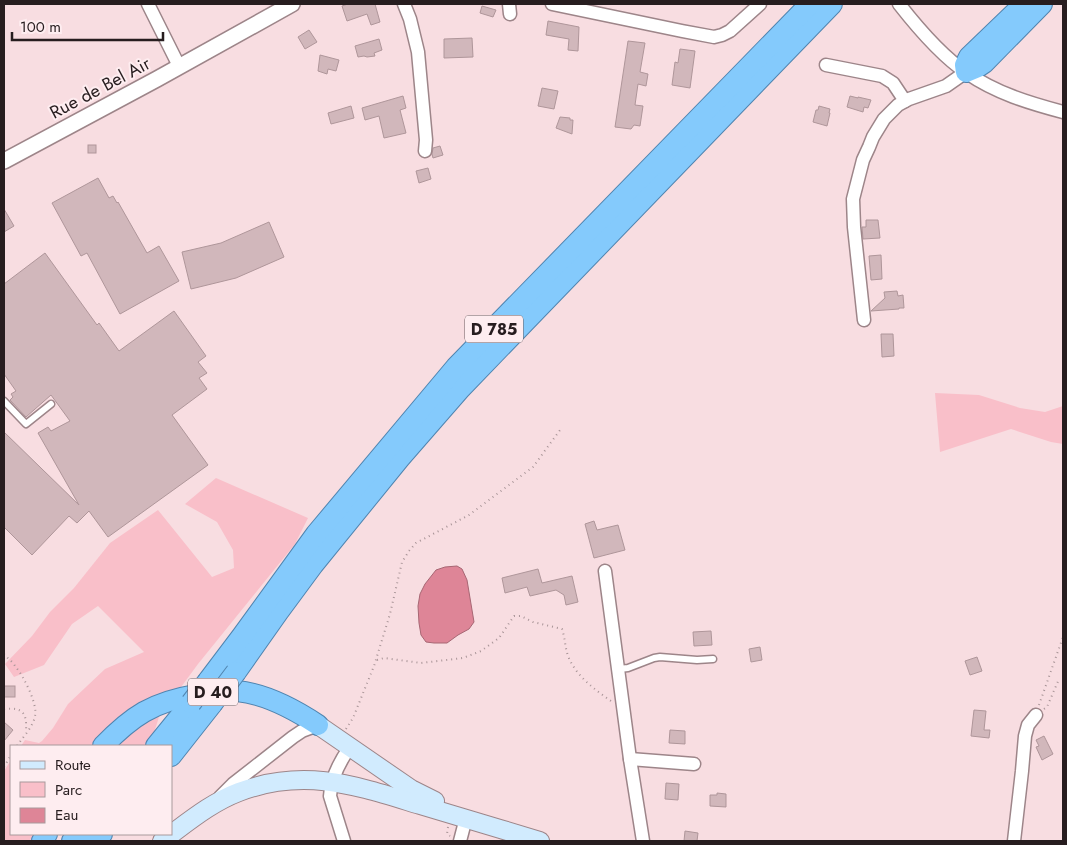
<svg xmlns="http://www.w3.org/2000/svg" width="1067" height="845" viewBox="0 0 1067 845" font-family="Jost,sans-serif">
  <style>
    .green { fill: #f9bfc9 }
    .water { fill: #de8597; stroke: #a76673 }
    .building { fill: #d1b7bb; stroke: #af969a }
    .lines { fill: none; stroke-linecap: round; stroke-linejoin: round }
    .service-casing { stroke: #9d8589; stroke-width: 9 }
    .minor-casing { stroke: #9d8589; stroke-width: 15 }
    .tertiary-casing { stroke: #9d8589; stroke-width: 18 }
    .secondary-casing { stroke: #9d8589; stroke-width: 20 }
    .trunk-casing { stroke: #5084af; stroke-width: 22 }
    .path { stroke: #a89497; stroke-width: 2; stroke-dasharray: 1 4; stroke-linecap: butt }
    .service { stroke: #fff; stroke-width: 6 }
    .minor { stroke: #fff; stroke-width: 12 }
    .tertiary { stroke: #fff; stroke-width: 15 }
    .secondary { stroke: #d1ebfe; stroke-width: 18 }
    .trunk { stroke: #84cafc; stroke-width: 20 }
    .trunk-bridge-casing { stroke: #5084af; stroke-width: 22; stroke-linecap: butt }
    .trunk-bridge { stroke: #84cafc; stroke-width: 20 }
    .labels { text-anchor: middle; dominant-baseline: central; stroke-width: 4; stroke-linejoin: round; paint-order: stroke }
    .shield { fill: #feedf0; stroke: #685b5e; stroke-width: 1 }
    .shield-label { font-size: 16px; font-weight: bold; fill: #271d1f }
    .street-label { font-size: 18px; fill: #271d1f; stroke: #feedf0 }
  </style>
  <rect width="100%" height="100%" fill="#f8dde1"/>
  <g class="green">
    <polygon points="935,393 979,395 1020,408 1045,412 1063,406 1063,444 1051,442 1011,429 940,452"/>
    <polygon points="216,478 308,518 295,544 198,664 159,717 152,739 145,746 21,746 25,740 39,743 42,741 53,728 68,704 105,669 144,652 98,606 72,624 44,665 14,677 5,664 32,636 50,612 74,588 110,543 158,510 212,577 234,568 233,550 217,522 185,504"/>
    <polygon points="11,760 11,834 38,834 33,841 4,841 4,771"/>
  </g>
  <polygon class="water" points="457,566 462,569 467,580 474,622 469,629 458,635 447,643 434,643 426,642 421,635 419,623 418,606 420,594 425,584 436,570 445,567"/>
  <g class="building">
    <polygon points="348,4 375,4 380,22 371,25 367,14 347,21 342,6"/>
    <polygon points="482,6 496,10 493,17 480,13"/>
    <polygon points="548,21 579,27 578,51 568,50 569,39 546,35"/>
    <polygon points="309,30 317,42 305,49 298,37"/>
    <polygon points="472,38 473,57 444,58 444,39"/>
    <polygon points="379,39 382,50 374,53 375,56 367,57 364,56 358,57 355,46"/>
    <polygon points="628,41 645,43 640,72 648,74 646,86 638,84 635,105 643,106 640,126 634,125 631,129 615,127"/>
    <polygon points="680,49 695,51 690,88 672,85 675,62 678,63"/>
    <polygon points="320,55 339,60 336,71 328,69 327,74 318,71"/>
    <polygon points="542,88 558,91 554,109 538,106"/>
    <polygon points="403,96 406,108 400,110 406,133 384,138 379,116 365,120 362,108"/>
    <polygon points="850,96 858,98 858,97 871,100 868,108 864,107 863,112 847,107"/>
    <polygon points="351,106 354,118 331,124 328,113"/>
    <polygon points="819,106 830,109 829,113 830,113 827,126 813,122 816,110 818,110"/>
    <polygon points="560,117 570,118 570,120 573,120 572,134 556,128"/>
    <rect x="88" y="145" width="8" height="8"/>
    <polygon points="440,146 443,155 433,158 432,154 433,148"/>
    <polygon points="428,168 431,179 419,183 416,171"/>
    <polygon points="98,178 109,198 113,196 117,203 118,202 147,253 159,246 179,281 120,314 87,253 81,256 52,203"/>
    <polygon points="4,209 14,226 4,232"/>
    <polygon points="866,220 878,220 880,238 863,239 862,227 866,227"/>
    <polygon points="269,222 284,257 236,278 191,289 182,252 221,243"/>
    <polygon points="45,253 97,325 99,323 119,351 174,311 206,356 198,362 207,373 199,378 207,389 172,415 208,465 108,537 89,511 77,523 69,516 32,555 4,527 4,432 79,505 38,433 48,427 51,431 70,421 51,395 26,417 10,400 13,397 11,394 16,391 4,374 4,284"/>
    <polygon points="881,255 882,279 871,280 869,256"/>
    <polygon points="897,291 898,296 903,295 904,308 899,308 899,309 871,311 885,298 884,292"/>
    <polygon points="881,334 893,334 894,356 882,357"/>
    <polygon points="594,521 597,530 618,525 625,550 594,558 585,524"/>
    <polygon points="538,569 542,583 572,576 578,602 566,605 564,595 556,590 530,596 527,587 505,593 502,578"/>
    <polygon points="711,631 712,645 694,646 693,632"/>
    <polygon points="760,647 762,660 751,662 749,649"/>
    <polygon points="977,657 982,671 970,675 965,661"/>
    <rect x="4" y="686" width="11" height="11"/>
    <polygon points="974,710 986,711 984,730 990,730 989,738 971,736"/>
    <polygon points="4,722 13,730 4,741"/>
    <polygon points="670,730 685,731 685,744 669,743"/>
    <polygon points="1044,736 1053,754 1042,760 1036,747 1039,746 1036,740"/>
    <polygon points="666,783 679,784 678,800 665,799"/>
    <polygon points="717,793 726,794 726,807 710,806 710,795 717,795"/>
    <polygon points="685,831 698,833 697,841 684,841"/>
  </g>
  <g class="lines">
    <g class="service-casing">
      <g id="service">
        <polyline points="4,401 26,424 51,404"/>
        <polyline points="619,669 628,668 654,658 660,657 697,660 713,659"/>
      </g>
    </g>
    <g class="minor-casing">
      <g id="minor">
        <polyline points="148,4 179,66"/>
        <polyline points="404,4 410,19 418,52 426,140 425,151"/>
        <polyline points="509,4 510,14"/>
        <polyline points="552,4 682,31 714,37 722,35 730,31 760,4"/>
        <path d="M899 4C917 27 943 57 967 73 996 93 1029 103 1063 112"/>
        <polyline points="826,65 882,76 893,83 905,101"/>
        <polyline points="864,320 854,227 853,199 863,160 869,147 873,137 884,119 898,105 909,99 946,86 966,72"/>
        <polyline points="605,571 630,759 643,841"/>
        <polyline points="630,759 694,764"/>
        <polyline points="220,797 233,784 293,737 302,731 318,725"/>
        <path d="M344 841 330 796C331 779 340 761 350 747"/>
        <polyline points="460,841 466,818"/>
        <polyline points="1014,841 1022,771 1025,736 1028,725 1036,715"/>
      </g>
    </g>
    <g class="tertiary-casing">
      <polyline id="tertiary" points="4,161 157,79 292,4"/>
    </g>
    <g class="secondary-casing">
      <g id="secondary">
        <polyline points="318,725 411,789 435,801"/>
        <path d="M162 841C187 823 210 803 239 792 305 767 357 786 420 805 461 817 500 829 540 841"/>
      </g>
    </g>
    <g class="trunk-casing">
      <g id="trunk">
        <polyline points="1024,4 969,57 965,65 966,72 978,67 984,63 1042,4"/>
        <polyline points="236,672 279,611 313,565 400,458 461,388 832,4"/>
        <polyline points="208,681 242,636 316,534 456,367 810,4"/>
        <path d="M103 746C132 716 153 702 195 695 208 693 223 689 237 691 266 694 294 709 318 725"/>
        <polyline points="156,746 191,703"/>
        <polyline points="171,756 212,704"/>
        <polyline points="42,841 47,834"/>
        <polyline points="72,841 79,834"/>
        <polyline points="95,841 102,834"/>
      </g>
    </g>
    <g class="path">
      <path d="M4 654C7 658 12 661 15 666 23 675 38 704 35 716 33 727 23 737 17 746"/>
      <path d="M377 660 384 658 421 663 463 658 481 651 499 638 514 616H521L533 622 562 629C565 638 565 647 568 656 576 676 594 689 611 701"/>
      <polyline points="1039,705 1063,637"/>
      <path d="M4 709C23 707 27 713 26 731"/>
      <polyline points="1044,709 1047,707 1059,679"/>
      <polyline points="346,729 353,718 374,666 390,614 402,562 409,551 416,543 469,515 533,467 560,430"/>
      <polyline points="4,767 11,755"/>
      <polyline points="448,827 447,834 450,836"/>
    </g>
    <use href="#service" class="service"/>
    <use href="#minor" class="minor"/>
    <use href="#tertiary" class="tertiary"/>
    <use href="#secondary" class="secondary"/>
    <use href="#trunk" class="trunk"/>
    <g class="trunk-bridge-casing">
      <g id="trunk-bridge">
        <polyline points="191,703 208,681"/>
        <polyline points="212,704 236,672"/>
      </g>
    </g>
    <use href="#trunk-bridge" class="trunk-bridge"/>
  </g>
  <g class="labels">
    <g class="shield">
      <rect x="465" y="315.5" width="58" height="27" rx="4"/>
      <rect x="188" y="678.5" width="50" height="27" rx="4"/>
    </g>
    <g class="shield-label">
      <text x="494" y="329">D 785</text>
      <text x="213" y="692">D 40</text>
    </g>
    <g class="street-label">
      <text transform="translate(100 88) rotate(-28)">Rue de Bel Air</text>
    </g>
  </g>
  <rect width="1067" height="845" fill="none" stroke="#271d1f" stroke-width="10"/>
  <rect x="10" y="745" width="162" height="90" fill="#feedf0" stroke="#a89a9c"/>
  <rect x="20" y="761" width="25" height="8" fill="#d1ebfe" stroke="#a89a9c"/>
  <text x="55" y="770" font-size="15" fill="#271d1f">Route</text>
  <rect x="20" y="782" width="25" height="15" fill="#f9bfc9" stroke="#a89a9c"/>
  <text x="55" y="795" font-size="15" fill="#271d1f">Parc</text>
  <rect x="20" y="808" width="25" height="15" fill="#de8597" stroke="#a89a9c"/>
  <text x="55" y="820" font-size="15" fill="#271d1f">Eau</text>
  <path d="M12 32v8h151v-8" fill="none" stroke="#271d1f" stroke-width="2.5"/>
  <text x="20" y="32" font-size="15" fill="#271d1f" stroke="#feedf0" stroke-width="4" paint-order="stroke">100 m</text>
</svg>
